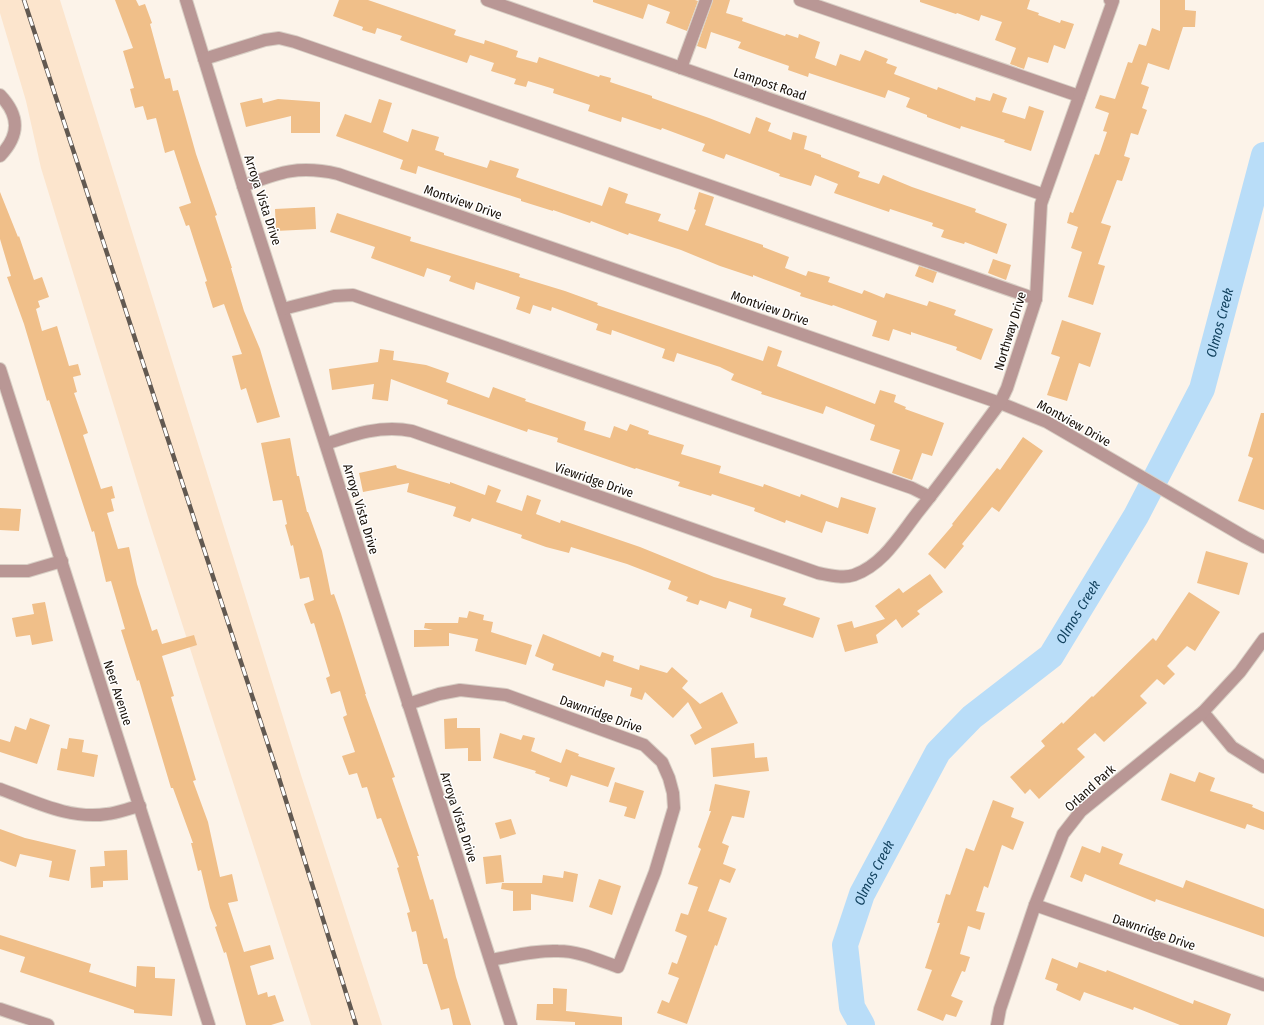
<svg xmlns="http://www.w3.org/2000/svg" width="1264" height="1025" viewBox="0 0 1264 1025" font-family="'Fira Sans Condensed',sans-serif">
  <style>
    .built { fill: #fce5cd }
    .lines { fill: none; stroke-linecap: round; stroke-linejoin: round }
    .river { stroke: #b9ddf8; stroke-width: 26 }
    .building { fill: #f0bf89 }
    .minor-casing { stroke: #d8cfc5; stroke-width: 14 }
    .minor { stroke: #b99795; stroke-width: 12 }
    .rail-casing { stroke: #625951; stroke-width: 4.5 }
    .rail { stroke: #fff; stroke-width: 3; stroke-dasharray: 9; stroke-linecap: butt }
    .labels { text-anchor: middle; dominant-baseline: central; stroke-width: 3; stroke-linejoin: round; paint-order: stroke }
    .street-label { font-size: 13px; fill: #181008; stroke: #fff }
    .water-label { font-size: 14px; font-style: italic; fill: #11415e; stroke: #fff }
  </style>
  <rect width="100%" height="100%" fill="#fcf3e9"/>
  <polygon class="built" points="0,0 60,0 301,775 382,1025 311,1025 151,527 41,168 26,101 0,13"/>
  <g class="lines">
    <path class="river" id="s1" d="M862 1025 852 1007 845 945 862 894 938 752 972 717 1051 656 1136 516 1202 389 1264 155"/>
  </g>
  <g class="building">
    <polygon points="115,0 136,0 139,6 145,4 152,23 150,24 165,79 170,78 173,91 178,90 196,154 217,215 215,216 232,268 231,268 244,311 260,349 280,417 257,423 246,388 241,390 232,356 242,354 224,304 213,308 205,282 207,281 189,225 186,226 179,207 191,203 174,150 165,153 156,118 147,120 143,106 135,108 130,89 134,88 123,51 133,48"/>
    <polygon points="339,0 368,0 456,30 454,35 484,44 485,40 518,51 516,57 537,63 539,57 599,77 600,75 611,78 610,82 652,96 652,98 709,118 750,134 756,117 771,123 768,131 791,140 793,132 807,136 804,149 821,155 821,157 860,172 858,177 879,184 883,175 912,187 976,209 975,212 1007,224 997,254 965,242 964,244 941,237 944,230 932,226 933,223 890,209 889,212 834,193 838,184 815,175 811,186 779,176 780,174 726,154 724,159 702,151 705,144 662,128 661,130 622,117 621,122 588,111 590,105 553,93 554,89 528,81 526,87 514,84 516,79 491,71 494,63 470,55 467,63 400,40 402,36 377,28 375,34 362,30 363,27 333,16"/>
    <polygon points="593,0 695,0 698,1 687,31 666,23 670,12 648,4 643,19 593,2"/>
    <polygon points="713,0 730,0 726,13 743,18 742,21 785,36 786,34 798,38 799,34 820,42 815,58 836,66 840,54 860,61 865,50 888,59 886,63 897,67 894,74 937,90 938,87 975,101 976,97 990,101 993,93 1007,98 1002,112 1025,119 1029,106 1044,111 1031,151 1004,142 1005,140 961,126 960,129 927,117 927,115 906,107 910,98 888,90 885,98 809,73 808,77 788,70 789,66 738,48 741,42 711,32 706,49 697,46"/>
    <polygon points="920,0 1030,0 1027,9 1039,13 1038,15 1060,23 1061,20 1074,24 1065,49 1054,45 1048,63 1028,57 1024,69 1010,64 1016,48 995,40 1002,22 981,15 979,21 957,13 956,14 920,2"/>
    <polygon points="1160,0 1185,0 1185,10 1196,11 1195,27 1183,27 1169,70 1148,63 1141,84 1149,87 1142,108 1147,110 1138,135 1131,133 1124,156 1130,158 1122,181 1117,180 1101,223 1111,226 1098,264 1105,266 1093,305 1068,297 1082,252 1071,248 1078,227 1067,223 1070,212 1073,213 1095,154 1099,155 1107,132 1103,131 1109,113 1095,108 1100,95 1115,99 1128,62 1132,63 1139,44 1146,46 1152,28 1160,31"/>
    <polygon points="262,98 263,103 278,99 320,102 320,133 291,133 291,116 246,127 240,103"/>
    <polygon points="379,99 392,103 383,132 408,142 412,129 439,137 435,150 444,153 444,155 487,168 490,160 519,169 516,177 602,206 609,187 628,194 625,203 661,214 658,221 688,231 696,210 694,209 699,192 714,197 705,225 763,245 763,247 789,257 785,268 806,276 808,271 830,277 828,282 862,294 864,290 884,298 886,293 927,306 929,301 956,310 954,315 993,329 981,360 956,350 957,347 911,332 911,335 893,329 889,341 872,336 877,321 833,305 832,306 800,296 801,293 753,275 753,277 720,266 681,250 629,233 628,235 591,221 590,223 553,210 553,211 521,201 521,199 418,166 416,174 400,169 403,160 336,136 345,114 371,123"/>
    <polygon points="0,192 18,237 19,236 34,280 42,277 49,297 38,301 40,307 36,309 42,331 57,326 69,366 78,364 81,375 73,377 77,392 74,393 88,433 83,435 101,489 112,486 115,498 111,499 114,511 107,513 118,549 129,547 137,584 152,631 157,629 162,644 194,635 197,645 162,656 174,696 171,697 196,780 193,781 208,822 220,877 232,874 238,901 228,903 244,952 270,945 274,959 250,966 258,995 267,992 268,997 275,995 284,1021 271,1025 246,1025 226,952 224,953 215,927 217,926 210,908 201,870 198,871 191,843 193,843 173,788 171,788 139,680 137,681 121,630 125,629 111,581 106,582 94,531 92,532 49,400 47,401 24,324 7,277 11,276 0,239"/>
    <polygon points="315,207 316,229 276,231 275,209"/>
    <polygon points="337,213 411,237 410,241 520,274 519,277 565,291 598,303 597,305 763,361 768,346 782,351 777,366 875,404 880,390 896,395 894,402 906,407 905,409 944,423 932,456 922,453 912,480 892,473 900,450 870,440 875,425 826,406 823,414 761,394 762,392 731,380 734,374 720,367 677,353 674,362 662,358 665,349 612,330 611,335 596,330 598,324 552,307 551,311 533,305 530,314 516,309 520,297 476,282 474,290 449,281 451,276 427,268 424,277 371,258 375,247 330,232"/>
    <polygon points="993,259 1011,265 1006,280 988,273"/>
    <polygon points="919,266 937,272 933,283 915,276"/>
    <polygon points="1062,320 1101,333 1090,367 1079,363 1067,401 1047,395 1060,357 1051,354"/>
    <polygon points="380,349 394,351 393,360 426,365 449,373 446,382 489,398 493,387 526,399 525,401 586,422 584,430 610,438 614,426 627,431 630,424 649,431 648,434 684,445 681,454 721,466 719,473 763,487 764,484 800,497 801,494 838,508 841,497 876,508 868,534 826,521 822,533 786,520 785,523 754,511 755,508 712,494 711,496 678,486 680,482 636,468 635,469 557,442 558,438 528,429 527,432 447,404 448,400 391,379 388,401 372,399 374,384 332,390 329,369 378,362"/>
    <polygon points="1261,413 1264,413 1264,510 1238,501 1253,458 1248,456"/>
    <polygon points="1023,437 1043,451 999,512 992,507 962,544 964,546 945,569 928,554 953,525 952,524 997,468 1000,470"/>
    <polygon points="290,438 297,476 299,476 307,512 308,512 322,551 331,595 334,594 341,614 366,694 365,694 395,777 392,778 419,856 417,856 430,900 433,899 444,939 447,938 456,977 471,1025 453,1025 449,1008 441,1010 427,964 423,964 416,931 412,932 407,913 410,912 397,868 399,867 381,818 377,819 367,787 362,788 357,773 349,775 342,756 355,752 343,717 347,715 340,691 331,694 326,678 330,676 314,623 311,624 304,604 314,600 309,577 300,579 293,545 291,546 285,525 287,524 282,500 273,501 261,443"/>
    <polygon points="396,465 397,468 450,484 450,482 485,495 488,485 501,490 496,502 522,511 527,495 541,500 536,514 560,523 561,520 640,547 714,577 786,598 783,605 820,618 813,638 750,617 752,609 729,601 726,609 700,600 698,605 686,601 688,597 668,589 671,581 627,564 571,547 569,553 546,547 521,538 522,535 472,518 470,522 453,516 456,507 407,492 409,483 363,492 359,473"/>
    <polygon points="0,508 21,509 19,531 0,530"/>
    <polygon points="1206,551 1248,563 1239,595 1197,583"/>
    <polygon points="930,574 943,592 917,611 920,614 902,628 896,619 876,635 878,643 845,652 837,625 852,621 854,628 885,619 875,606 899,588 903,593"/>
    <polygon points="1189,592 1220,612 1195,651 1187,646 1167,666 1175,674 1164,685 1157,679 1140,696 1147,703 1104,742 1095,733 1077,749 1085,757 1039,799 1030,789 1025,794 1010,777 1045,746 1041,741 1062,722 1063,724 1092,696 1093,697 1153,638 1156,641"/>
    <polygon points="45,602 53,641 32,645 30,635 16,637 12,618 34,614 32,604"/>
    <polygon points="469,611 484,615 483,620 493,622 491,632 532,645 526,665 475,651 478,639 449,633 449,646 414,647 414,630 433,630 424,628 425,623 458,623 459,617 467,618"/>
    <polygon points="543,634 600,657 602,652 614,656 613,661 639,670 640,665 667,673 672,667 688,681 682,688 700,704 722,692 738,723 695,745 690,735 702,728 688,702 673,718 645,692 642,700 630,696 632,688 606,680 604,687 552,670 554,664 535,656"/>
    <polygon points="30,718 50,725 37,764 0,752 0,739 10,742 15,726 26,730"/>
    <polygon points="457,718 457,728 480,728 481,761 468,761 468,748 445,749 444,719"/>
    <polygon points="500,733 521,740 523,735 535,738 531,751 561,763 566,749 579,754 578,756 615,768 608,787 571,775 567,787 549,781 550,778 535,773 536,771 493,758"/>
    <polygon points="69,738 84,740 82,752 98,755 94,777 57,770 61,748 67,749"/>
    <polygon points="754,743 755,758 767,757 769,771 713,777 711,748"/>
    <polygon points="1199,772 1215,778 1210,791 1253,805 1252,807 1264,812 1264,830 1247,824 1245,829 1161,800 1170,773 1195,782"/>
    <polygon points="615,782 644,791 635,819 624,816 627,807 609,802"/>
    <polygon points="715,784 750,791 744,818 732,816 722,843 729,846 723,864 736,869 730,883 720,879 708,911 727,918 717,946 715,945 687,1024 657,1013 662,1000 669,1003 679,978 668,974 672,962 677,964 687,936 675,931 681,913 688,915 698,887 688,884 701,849 698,847 711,811 709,811"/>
    <polygon points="993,800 1014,808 1011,817 1024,822 1013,850 1002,845 988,888 984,886 976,911 985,913 980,930 968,926 960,954 970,957 965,972 962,971 951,996 963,1001 956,1017 946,1014 943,1021 917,1010 932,970 925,968 940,923 937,923 946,894 950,895 966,848 974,851"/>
    <polygon points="511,819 516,834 500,839 495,823"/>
    <polygon points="0,829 25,838 76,850 69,881 49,877 52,861 20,854 16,867 0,861"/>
    <polygon points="1082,846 1100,853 1102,846 1123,854 1119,864 1183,888 1186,880 1264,909 1264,937 1156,899 1155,902 1085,874 1082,882 1070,877"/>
    <polygon points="127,850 128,880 103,881 103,887 91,888 90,867 105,866 104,851"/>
    <polygon points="501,855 504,882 486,884 483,857"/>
    <polygon points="564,871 578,874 573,902 531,894 531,910 513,911 513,891 501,889 502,883 542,883 543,875 563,878"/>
    <polygon points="599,879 621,886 612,915 589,907"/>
    <polygon points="0,935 91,964 89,972 136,987 137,966 155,967 155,978 175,979 172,1016 134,1013 134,1010 20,972 25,957 0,949"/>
    <polygon points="1052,958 1077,968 1079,962 1106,972 1107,970 1193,1004 1194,1000 1231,1014 1227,1025 1180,1025 1134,1007 1133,1010 1084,992 1080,1001 1056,990 1058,984 1045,979"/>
    <polygon points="553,988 567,989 566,1011 622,1017 622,1025 575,1025 575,1022 536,1020 537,1004 553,1004"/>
  </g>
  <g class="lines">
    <g class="minor-casing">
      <g id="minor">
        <polyline points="186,0 243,186 511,1025"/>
        <polyline points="487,0 1044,195"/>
        <polyline points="800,0 1079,96"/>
        <polyline points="204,59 265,40 279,38 295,42 1036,299"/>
        <polyline points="681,68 706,0"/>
        <path d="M0 95C20 116 20 135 0 156"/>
        <path d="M243 186C280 172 299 165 338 174L1000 403 1047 422 1245 537 1264 547"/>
        <polyline points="283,309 334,296 353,295 912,488 930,497"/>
        <polyline points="0,369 209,1025"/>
        <path d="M326 444C355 434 381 425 412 431L818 573C829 575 843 579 854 575 883 565 900 535 918 512 947 476 973 439 1000 403L1007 388 1036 299 1041 204 1113 1 1110 0"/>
        <polyline points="0,571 28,571 62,561"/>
        <path d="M408 704 439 694 460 690 506 695 644 745 662 762 669 778 673 793 674 808 655 872 618 967C598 960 579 951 558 951 536 950 513 956 491 960"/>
        <polyline points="1203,712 1232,747 1264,767"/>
        <path d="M0 789C34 801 70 820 107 814 118 813 129 808 140 806"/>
        <polyline points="1035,905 1264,985"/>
        <polyline points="0,1009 48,1025"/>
        <polyline points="997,1025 1000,1009 1035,905 1063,834 1081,811 1203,712 1240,672 1264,639"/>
      </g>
    </g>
    <use href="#minor" class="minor"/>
    <g class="rail-casing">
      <polyline id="rail" points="24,0 278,775 356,1025"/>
    </g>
    <use href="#rail" class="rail"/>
  </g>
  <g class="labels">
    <g class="street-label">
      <text transform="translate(770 84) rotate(19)">Lampost Road</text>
      <text transform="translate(263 200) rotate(72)">Arroya Vista Drive</text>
      <text transform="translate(463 202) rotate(19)">Montview Drive</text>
      <text transform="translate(770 308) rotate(19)">Montview Drive</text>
      <text transform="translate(1010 331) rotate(-73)">Northway Drive</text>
      <text transform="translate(1074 423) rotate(29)">Montview Drive</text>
      <text transform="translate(594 480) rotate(19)">Viewridge Drive</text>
      <text transform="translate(361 509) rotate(73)">Arroya Vista Drive</text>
      <text transform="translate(118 693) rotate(72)">Neer Avenue</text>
      <text transform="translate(601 714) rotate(20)">Dawnridge Drive</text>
      <text transform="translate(1090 788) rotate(-42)">Orland Park</text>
      <text transform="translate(459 817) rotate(72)">Arroya Vista Drive</text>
      <text transform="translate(1154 932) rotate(19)">Dawnridge Drive</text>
    </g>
    <g class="water-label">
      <text stroke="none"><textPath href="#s1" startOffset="822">Olmos Creek</textPath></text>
      <text stroke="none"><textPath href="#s1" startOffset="498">Olmos Creek</textPath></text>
      <text stroke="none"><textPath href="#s1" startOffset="161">Olmos Creek</textPath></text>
    </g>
  </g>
</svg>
